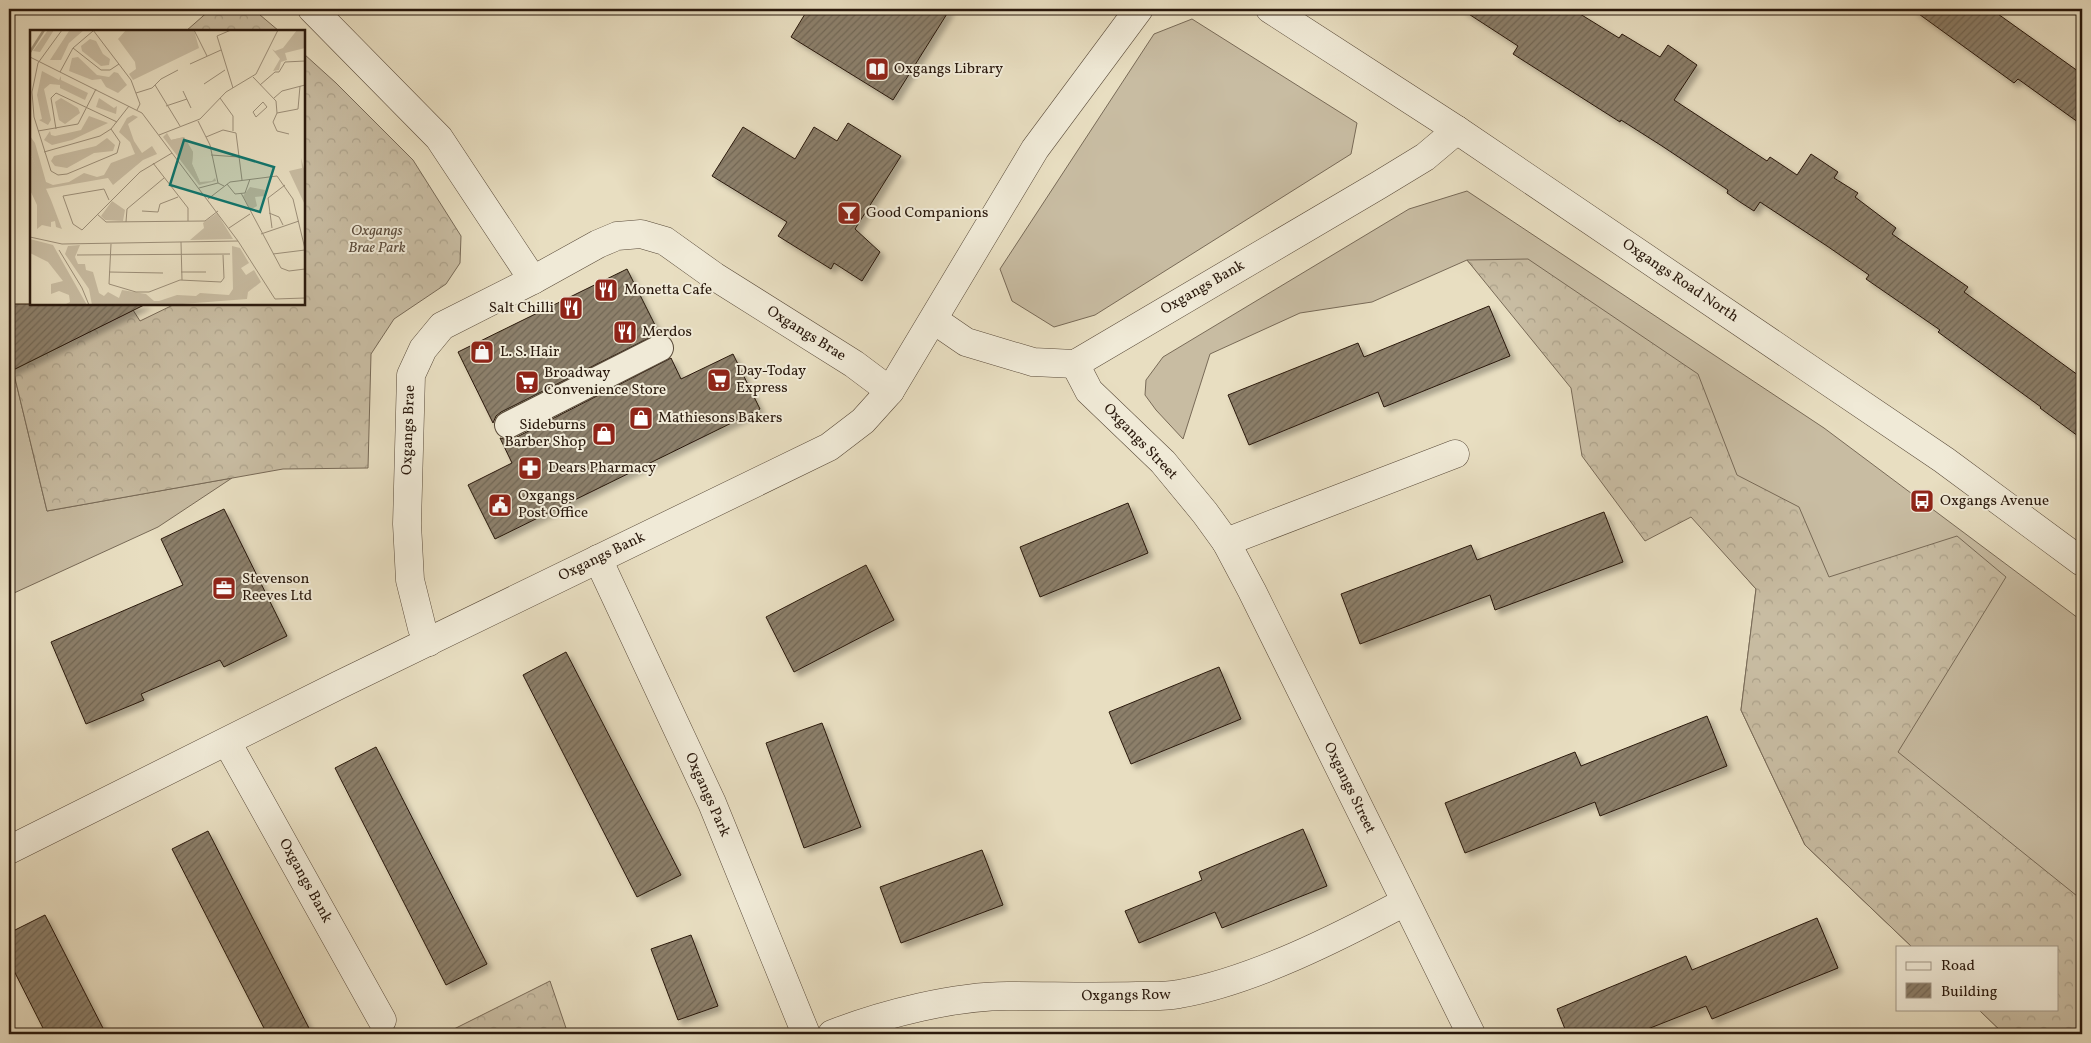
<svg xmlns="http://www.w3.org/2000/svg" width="2091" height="1043" viewBox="0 0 2091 1043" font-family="Vollkorn,serif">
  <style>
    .grass { fill: #c8bca2; stroke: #786a57 }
    .forest { fill: url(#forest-crowns); stroke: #786a57 }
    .building { fill: url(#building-hatch); stroke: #29180c; filter: url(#shadow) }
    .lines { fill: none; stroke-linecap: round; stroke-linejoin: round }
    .pedestrian-casing { stroke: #594a39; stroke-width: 28 }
    .minor-casing { stroke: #594a39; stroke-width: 29 }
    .tertiary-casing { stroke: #594a39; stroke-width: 29 }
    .pedestrian { stroke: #f0ead7; stroke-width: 26 }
    .minor { stroke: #f0ead7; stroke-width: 28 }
    .tertiary { stroke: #f0ead7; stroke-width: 28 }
    .labels { text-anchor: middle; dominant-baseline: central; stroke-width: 4; stroke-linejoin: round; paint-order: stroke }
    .poi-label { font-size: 15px; fill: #29180c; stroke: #f0ead7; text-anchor: start }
    .park-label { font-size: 15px; font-style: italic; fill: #594939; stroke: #f0ead7 }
    .street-label { font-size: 15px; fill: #29180c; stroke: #f0ead7 }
    .inset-river { fill: none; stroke: #a79b83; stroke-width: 2.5 }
    .inset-road { fill: none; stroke: #9c8f79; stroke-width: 1 }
    .view { fill: #0f766e; fill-opacity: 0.15; stroke: #0f766e; stroke-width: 2.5 }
    .inset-edge { fill: none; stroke: #29180c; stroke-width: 2.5 }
  </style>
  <defs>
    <pattern id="forest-crowns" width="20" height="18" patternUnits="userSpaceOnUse" patternTransform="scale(1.25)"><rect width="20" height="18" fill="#c8bca2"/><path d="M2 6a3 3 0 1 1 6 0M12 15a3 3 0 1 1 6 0" fill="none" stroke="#aca18a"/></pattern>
    <pattern id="building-hatch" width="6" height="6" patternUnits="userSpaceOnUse" patternTransform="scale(1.25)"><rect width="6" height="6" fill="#8c7f6a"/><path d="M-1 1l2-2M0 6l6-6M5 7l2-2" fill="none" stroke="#726756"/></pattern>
    <filter id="shadow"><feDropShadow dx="4.5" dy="4.5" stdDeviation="2.5" flood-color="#0004"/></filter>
  </defs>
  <rect width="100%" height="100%" fill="#e8dec1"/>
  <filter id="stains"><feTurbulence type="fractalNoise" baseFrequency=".004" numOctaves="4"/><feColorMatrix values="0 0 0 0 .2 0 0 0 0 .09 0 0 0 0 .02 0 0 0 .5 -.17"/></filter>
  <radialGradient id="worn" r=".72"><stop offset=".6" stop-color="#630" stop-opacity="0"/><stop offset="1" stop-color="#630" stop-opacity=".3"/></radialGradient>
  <g class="grass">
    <polygon points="1192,19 1357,123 1351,154 1095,315 1054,327 1012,301 1000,269 1154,34"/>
    <polygon points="1467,191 1824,428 2082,621 2082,1034 2004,1034 1978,1009 2057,1009 2057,947 1912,947 1805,845 1741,710 1756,589 1467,260 1372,302 1300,313 1210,354 1183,439 1156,410 1145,395 1146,380 1163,357 1409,209"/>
    <polygon points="13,370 47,511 232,478 158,527 14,593 9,570 9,372"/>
  </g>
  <g class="forest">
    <polygon points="211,9 253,9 279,31 186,31"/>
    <polygon points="304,54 336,83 413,160 461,236 460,263 446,284 394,319 371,354 368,468 283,469 47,511 13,370 133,310 140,321 175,304 304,304"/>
    <polygon points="1528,259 1698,374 1737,475 1799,507 1829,577 1957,536 2006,577 1898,752 2082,900 2082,1034 2004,1034 1978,1009 2057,1009 2057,947 1912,947 1805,845 1741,710 1756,589 1691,517 1645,541 1582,456 1571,388 1467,260"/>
    <polygon points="550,981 568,1034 444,1034"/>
  </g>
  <g class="building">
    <polygon points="808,9 950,9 893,100 791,37"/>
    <polygon points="1461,9 1572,9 1619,38 1622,34 1660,57 1668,45 1697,65 1674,100 1767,161 1770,157 1797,175 1811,154 1838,172 1834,178 1858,193 1855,197 1896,228 1892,234 1968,287 1964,292 2082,378 2082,439 2040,408 2041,407 1938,332 1940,330 1866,279 1869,275 1827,246 1760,202 1754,211 1740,202 1727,193 1728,190 1662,146 1621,120 1620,122 1513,54 1518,46"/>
    <polygon points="1912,9 1991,9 2082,74 2082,125 2018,79 2014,83"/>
    <polygon points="848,123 901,156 855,229 880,252 862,281 834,263 831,269 778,236 787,222 712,176 743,127 795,159 814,127 837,141"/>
    <polygon points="627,269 659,333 501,412 496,416 493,423 458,352"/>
    <polygon points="9,304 146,304 9,372"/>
    <polygon points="1489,306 1510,356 1384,407 1378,392 1249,445 1228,395 1358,343 1364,357"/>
    <polygon points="733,354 760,409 495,539 468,485 512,463 500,438 508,440 515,438 671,358 681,379"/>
    <polygon points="1128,503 1148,553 1040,597 1020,547"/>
    <polygon points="224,509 287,636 224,667 220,660 141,694 144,700 86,724 51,642 183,585 161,539"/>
    <polygon points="1604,512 1623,562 1495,610 1490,595 1360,644 1341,594 1471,545 1477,560"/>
    <polygon points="866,565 894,620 794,672 766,617"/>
    <polygon points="566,652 681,875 637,897 523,675"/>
    <polygon points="1219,667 1241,719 1131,764 1109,712"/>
    <polygon points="1707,716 1727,766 1600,816 1595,802 1465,853 1445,803 1575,752 1581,766"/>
    <polygon points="822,723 861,827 804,848 766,743"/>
    <polygon points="376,747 487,964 446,985 335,768"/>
    <polygon points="1303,829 1327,886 1222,928 1215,912 1139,943 1125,911 1202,880 1199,872"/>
    <polygon points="208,831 312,1034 267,1034 172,849"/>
    <polygon points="982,850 1003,905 901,943 880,887"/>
    <polygon points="45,915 106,1034 46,1034 9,961 9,933"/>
    <polygon points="1817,918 1838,968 1712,1019 1706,1006 1635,1034 1567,1034 1557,1009 1686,956 1692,970"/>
    <polygon points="691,935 718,1006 678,1020 651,949"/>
  </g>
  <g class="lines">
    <g class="pedestrian-casing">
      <polyline id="pedestrian" points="508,425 660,348"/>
    </g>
    <g class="minor-casing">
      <g id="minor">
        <polyline points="312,9 439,138 533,280"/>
        <polyline points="934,320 966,342 1033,362 1075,364 1379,185 1425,157 1457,130"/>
        <polyline points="1075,364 1089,391 1163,462 1205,513 1226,542 1252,591 1471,1034"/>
        <polyline points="1226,542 1455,454"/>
        <polyline points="598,559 712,803 806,1034"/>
        <polyline points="429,642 422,628 410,580 407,524 411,375 423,349 442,326 533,280 598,244 617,236 641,234 665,241 714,276 854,364 890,391"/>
        <polyline points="227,742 382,1020"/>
        <polyline points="9,850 339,685 829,447 863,421 890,391 1035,149 1139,9"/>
        <path d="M832 1034C883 1014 957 995 1012 996 1054 996 1095 997 1137 996 1151 996 1165 997 1179 994 1253 981 1339 937 1405 902"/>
      </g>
    </g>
    <g class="tertiary-casing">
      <polyline id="tertiary" points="1270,9 1457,130 1944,460 2082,562"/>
    </g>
    <use href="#pedestrian" class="pedestrian"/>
    <use href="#minor" class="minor"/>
    <use href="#tertiary" class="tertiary"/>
  </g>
  <defs>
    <g id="library-square" transform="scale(1.25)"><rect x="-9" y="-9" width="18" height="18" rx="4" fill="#8f2418" stroke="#f0ead7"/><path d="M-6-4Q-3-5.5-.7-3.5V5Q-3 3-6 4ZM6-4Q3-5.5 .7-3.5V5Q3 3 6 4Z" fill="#fff"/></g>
    <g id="bar-square" transform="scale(1.25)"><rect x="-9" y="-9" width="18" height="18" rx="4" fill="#8f2418" stroke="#f0ead7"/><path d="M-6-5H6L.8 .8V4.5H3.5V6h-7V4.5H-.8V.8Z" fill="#fff"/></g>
    <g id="restaurant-square" transform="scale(1.25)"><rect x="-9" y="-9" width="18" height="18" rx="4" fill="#8f2418" stroke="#f0ead7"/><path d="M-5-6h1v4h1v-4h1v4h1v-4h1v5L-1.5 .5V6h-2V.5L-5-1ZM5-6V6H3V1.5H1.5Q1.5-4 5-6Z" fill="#fff"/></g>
    <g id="shop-square" transform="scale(1.25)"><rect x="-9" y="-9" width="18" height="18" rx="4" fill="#8f2418" stroke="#f0ead7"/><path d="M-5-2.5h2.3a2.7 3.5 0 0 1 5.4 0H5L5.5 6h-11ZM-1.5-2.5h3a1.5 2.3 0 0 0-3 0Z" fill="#fff"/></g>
    <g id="supermarket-square" transform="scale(1.25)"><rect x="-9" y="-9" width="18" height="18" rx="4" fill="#8f2418" stroke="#f0ead7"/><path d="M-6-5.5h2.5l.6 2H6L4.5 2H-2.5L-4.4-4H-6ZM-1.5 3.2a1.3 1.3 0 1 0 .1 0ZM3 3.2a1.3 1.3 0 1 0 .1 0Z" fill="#fff"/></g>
    <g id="pharmacy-square" transform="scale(1.25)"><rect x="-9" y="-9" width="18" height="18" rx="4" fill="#8f2418" stroke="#f0ead7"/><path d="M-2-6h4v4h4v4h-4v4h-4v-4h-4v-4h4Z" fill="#fff"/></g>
    <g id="bus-square" transform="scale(1.25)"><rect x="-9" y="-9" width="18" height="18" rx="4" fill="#8f2418" stroke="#f0ead7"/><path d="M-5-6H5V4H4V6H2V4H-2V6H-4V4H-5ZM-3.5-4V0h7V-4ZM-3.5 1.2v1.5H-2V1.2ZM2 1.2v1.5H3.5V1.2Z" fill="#fff"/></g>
    <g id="civic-square" transform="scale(1.25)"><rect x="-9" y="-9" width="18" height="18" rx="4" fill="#8f2418" stroke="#f0ead7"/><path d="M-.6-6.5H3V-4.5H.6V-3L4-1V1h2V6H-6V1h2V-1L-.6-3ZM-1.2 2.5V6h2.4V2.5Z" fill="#fff"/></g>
    <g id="office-square" transform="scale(1.25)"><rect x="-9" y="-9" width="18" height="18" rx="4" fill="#8f2418" stroke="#f0ead7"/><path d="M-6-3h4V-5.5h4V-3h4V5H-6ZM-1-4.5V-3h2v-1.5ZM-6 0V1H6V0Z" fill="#fff"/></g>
  </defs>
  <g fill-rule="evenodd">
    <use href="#library-square" x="877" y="69"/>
    <use href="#bar-square" x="849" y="213"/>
    <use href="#restaurant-square" x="606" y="290"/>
    <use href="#restaurant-square" x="571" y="308"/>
    <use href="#restaurant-square" x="625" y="332"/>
    <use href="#shop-square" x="482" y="352"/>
    <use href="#supermarket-square" x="719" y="380"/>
    <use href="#supermarket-square" x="527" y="382"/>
    <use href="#shop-square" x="641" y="418"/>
    <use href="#shop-square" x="604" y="434"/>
    <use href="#pharmacy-square" x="530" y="468"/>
    <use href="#bus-square" x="1922" y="501"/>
    <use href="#civic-square" x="500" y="505"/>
    <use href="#office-square" x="224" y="588"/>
  </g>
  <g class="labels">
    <g class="poi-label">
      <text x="894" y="69">Oxgangs Library</text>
      <text x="866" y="213">Good Companions</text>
      <text x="624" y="290">Monetta Cafe</text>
      <text x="554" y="308" text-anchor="end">Salt Chilli</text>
      <text x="642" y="332">Merdos</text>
      <text x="500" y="352">L. S. Hair</text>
      <text x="736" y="371">Day-Today<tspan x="736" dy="17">Express</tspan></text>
      <text x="544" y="373">Broadway<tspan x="544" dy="17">Convenience Store</tspan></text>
      <text x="658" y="418">Mathiesons Bakers</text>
      <text x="586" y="425" text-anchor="end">Sideburns<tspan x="586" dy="17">Barber Shop</tspan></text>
      <text x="548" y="468">Dears Pharmacy</text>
      <text x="518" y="496">Oxgangs<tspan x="518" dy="17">Post Office</tspan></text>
      <text x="1940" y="501">Oxgangs Avenue</text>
      <text x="242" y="579">Stevenson<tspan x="242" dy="17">Reeves Ltd</tspan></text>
    </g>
    <g class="park-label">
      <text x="377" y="231">Oxgangs<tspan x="377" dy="17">Brae Park</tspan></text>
    </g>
    <g class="street-label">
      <text transform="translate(1680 281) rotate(34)">Oxgangs Road North</text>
      <text transform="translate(1203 288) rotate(-30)">Oxgangs Bank</text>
      <text transform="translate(806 334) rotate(32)">Oxgangs Brae</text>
      <text transform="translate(409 430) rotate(-88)">Oxgangs Brae</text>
      <text transform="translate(1140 442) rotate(46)">Oxgangs Street</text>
      <text transform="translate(602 557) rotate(-26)">Oxgangs Bank</text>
      <text transform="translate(1349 788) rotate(64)">Oxgangs Street</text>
      <text transform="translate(707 795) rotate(66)">Oxgangs Park</text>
      <text transform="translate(305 881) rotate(61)">Oxgangs Bank</text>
      <text transform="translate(1126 996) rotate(-1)">Oxgangs Row</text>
    </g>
  </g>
  <g transform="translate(30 30)">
    <rect width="275" height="275" fill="#e8dec1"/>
    <path d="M267 0H275V18L255 23 257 30 251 32 249 40 243 41 250 29 242 19 245 21 253 18ZM137 103 141 110 154 107 163 122 162 134 170 152 182 151 185 148 186 151 169 155 133 107ZM82 171 95 180 93 191 75 190 71 186Z" fill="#c8bca2"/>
    <path d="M96 0H164L169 18 103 50 99 44 106 39 105 32 88 9ZM136 103 141 110 154 107 163 122 162 134 170 152 162 144 159 134 151 131 158 125 152 116 141 115ZM0 123 21 170 32 199 26 197 25 191 21 192V197L12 195 7 199V175L0 160ZM271 128 275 142V175L259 141 272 138ZM220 157 235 160 234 166 225 167 227 176 220 180 213 166ZM187 183 203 209 160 210 174 198 173 193ZM0 209 23 215 57 275H34L40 272 39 265 29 261 21 264V254L33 251 18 232 0 223ZM50 215 45 227 48 234H55L56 240 63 242 69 263 74 266 78 262 89 268 92 260 116 264 124 271H129L147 265 166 266 170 263 199 265 203 259 202 216 210 218 219 233 211 238 216 245 224 240 231 252 218 262 217 269 139 275H62L59 259 35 224 38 216Z" fill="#c8bca2"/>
    <path d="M18 0H24L10 22 3 21ZM54 0 39 13 31 30H20L39 1ZM60 9 66 11 73 24 80 29 79 35 71 36 52 21 51 16ZM48 27 67 45 79 47 84 42 88 43 97 55 88 63 76 57 71 49 62 50 39 41 42 28ZM12 41 29 50 31 46V50L58 63 55 70 30 58V55L20 54 14 59 21 90 18 95 9 90 12 89 7 65ZM31 68 48 78 50 83 35 94 29 90 25 72ZM69 68 84 78 87 76 86 84 66 77ZM103 85 108 87 98 94 104 111 112 123 122 116 127 124 113 130 83 155 78 148 15 159 0 123V106L5 113 16 152 23 155 39 152 54 143 67 147 74 145 81 133 105 124 100 112 89 102 97 88ZM59 86 78 93 42 110 22 115 14 110 20 101 21 105 25 106 51 100ZM77 108 85 115 83 121 64 123 37 138 25 136 21 131 24 126 66 116Z" fill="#c8bca2"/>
    <path class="inset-river" d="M0 22 14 0"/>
    <path class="inset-road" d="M32 0 8 33 2 62 4 87 21 141 28 145 37 144 87 123 90 112 81 99M63 0 101 50 110 74 107 80M164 0 177 26M201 0 187 6 203 58M43 18 71 40H80L89 34M0 27 112 83 208 211M160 34 191 20M30 42 43 18 63 1M223 47 246 71 247 83 243 92 247 101 259 104M174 54 195 40M125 55 150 96M230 55 245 42H249L255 32 275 31M153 61 161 78M106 63 122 58 131 49 148 40M190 68 203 86V101M244 68 252 61 275 55M233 72 237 77 226 87 223 82ZM136 76 157 69M247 83 268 79 270 56M168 91 180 115 188 153M26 99 21 68 26 63 87 92M8 101 48 94 66 59M129 105 170 89 196 62 226 44 248 0M176 107 193 100 206 103 212 150M14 122 70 106 81 99 99 76M181 125 209 127M123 133 158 178V191M197 154 205 164 215 163 220 149M169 158 188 153 194 156M211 163 251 238 259 241 275 239M178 169 200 152 247 146 263 169 275 219M112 181 128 182 130 174 148 167M239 183 249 187 253 195M67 184 76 192 175 191 188 181M96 192 97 179 134 148M199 198 220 184M242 198 238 168 255 155M52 200 110 142 142 123M52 200 43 194 33 166 74 159 79 170M231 204 269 191M0 207 32 214 208 211 245 269 275 268M151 212 152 250M81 214 79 254 106 262H119L150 250 191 252 194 248 193 225M29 220 52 258 59 275M243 224 275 220M47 225 200 224M79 242 133 243M151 242H176"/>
    <path class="view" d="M154 110 244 137 230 182 140 155Z"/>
    <rect width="275" height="275" class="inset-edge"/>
  </g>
  <rect width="2091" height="1043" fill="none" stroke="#e8dec1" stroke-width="30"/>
  <rect x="10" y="10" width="2071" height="1023" fill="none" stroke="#29180c" stroke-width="2.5"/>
  <rect x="15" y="15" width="2061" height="1013" fill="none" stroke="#29180c"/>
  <rect x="1896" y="946" width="162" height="65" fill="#f0ead7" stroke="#a09686"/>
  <rect x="1906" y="962" width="25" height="8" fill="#f0ead7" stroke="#a09686"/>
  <text x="1941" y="970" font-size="15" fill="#29180c">Road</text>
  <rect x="1906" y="983" width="25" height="15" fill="url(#building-hatch)" stroke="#a09686"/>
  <text x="1941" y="996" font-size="15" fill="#29180c">Building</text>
  <rect width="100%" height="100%" filter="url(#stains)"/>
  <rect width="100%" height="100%" fill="url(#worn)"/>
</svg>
